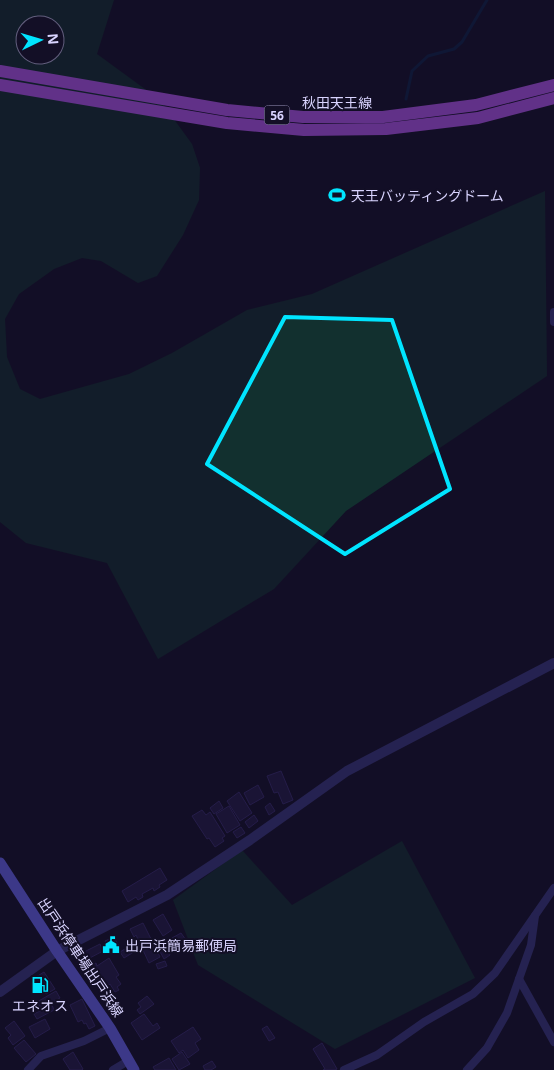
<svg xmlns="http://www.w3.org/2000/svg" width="554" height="1070" viewBox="0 0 554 1070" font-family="'Noto Sans','Noto Sans JP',sans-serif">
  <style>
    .green { fill: #12302f; fill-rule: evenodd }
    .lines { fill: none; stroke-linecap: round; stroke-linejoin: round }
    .stream { stroke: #0c2248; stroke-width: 3 }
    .building { fill: #241b47; stroke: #3b2d73 }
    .minor { stroke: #3d3a85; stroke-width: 8 }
    .tertiary { stroke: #3d3a85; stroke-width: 10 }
    .secondary { stroke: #6f6bff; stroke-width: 11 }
    .primary { stroke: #c25bff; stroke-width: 12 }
    .marked { fill: none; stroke: #00e5ff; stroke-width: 4; stroke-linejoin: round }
    .labels { text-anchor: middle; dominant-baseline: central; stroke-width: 4; stroke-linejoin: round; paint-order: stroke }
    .shield { fill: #130f26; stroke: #9e99be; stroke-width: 1 }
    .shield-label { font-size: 12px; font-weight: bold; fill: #d9d4ff }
    .street-label { font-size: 14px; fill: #d9d4ff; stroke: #130f26 }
    .poi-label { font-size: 14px; fill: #d9d4ff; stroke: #130f26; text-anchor: start }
  </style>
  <rect width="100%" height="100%" fill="#130f26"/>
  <g class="green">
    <path d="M0 0H114L97 54 160 100 192 144 200 168 199 200 183 235 157 276 138 283 101 261 82 258 54 269 19 294 5 319 7 357 20 389 40 399 129 374 172 353 247 310 312 294 545 191 547 376 346 511 274 589 158 659 107 563 26 543 0 522ZM25 25H55V55H25Z"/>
    <polygon points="402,841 475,978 335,1049 198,965 173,900 242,850 292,905"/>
  </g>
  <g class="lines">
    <polyline class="stream" points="406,99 412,71 428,56 454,49 462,42 487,0"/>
  </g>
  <g class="building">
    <polygon points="281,771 293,800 283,804 278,792 274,793 267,776"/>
    <polygon points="258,785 264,797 250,805 244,793"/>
    <polygon points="239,792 252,813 240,821 227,801"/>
    <polygon points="219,801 223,808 214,814 210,808"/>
    <polygon points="270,803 275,811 269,815 265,807"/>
    <polygon points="229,806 240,825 227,833 216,814"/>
    <polygon points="202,810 206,815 210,812 225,836 222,838 224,841 215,847 209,838 207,839 192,816"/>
    <polygon points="254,815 258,821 249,828 245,822"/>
    <polygon points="241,827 245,833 237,838 233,832"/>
    <polygon points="160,868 167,880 159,885 160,887 154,891 153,888 142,894 143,897 138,900 136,897 128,902 122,891"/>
    <polygon points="163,914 172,930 163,936 153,920"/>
    <polygon points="143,923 160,957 149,963 136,935 134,937 130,929"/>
    <polygon points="181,933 188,943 178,949 172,938"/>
    <polygon points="114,937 120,948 112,953 105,941"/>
    <polygon points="100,944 103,951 86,960 82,953"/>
    <polygon points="133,944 137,950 124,958 120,952"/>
    <polygon points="165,945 170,955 164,959 158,948"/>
    <polygon points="109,958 119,975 116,977 121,984 117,987 119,990 115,992 110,984 105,988 102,982 98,985 89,970 93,968 91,966 96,963 97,966"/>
    <polygon points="165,961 167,966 158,969 156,964"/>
    <polygon points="44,972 55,989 46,994 36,977"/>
    <polygon points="56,991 60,998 41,1009 37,1002"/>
    <polygon points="147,996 154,1004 140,1014 137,1010 141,1007 138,1003"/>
    <polygon points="82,999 95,1026 89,1029 86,1023 84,1024 82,1020 78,1022 70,1005"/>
    <polygon points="52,1005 54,1010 37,1019 34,1014"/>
    <polygon points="144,1014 153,1026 157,1023 160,1028 142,1040 131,1023"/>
    <polygon points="45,1019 50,1029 35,1038 29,1027"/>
    <polygon points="14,1021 25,1036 13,1045 8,1038 11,1035 5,1028"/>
    <polygon points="267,1026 275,1038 269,1041 262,1029"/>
    <polygon points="193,1027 201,1039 195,1043 199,1050 188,1058 183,1050 179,1053 171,1041"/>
    <polygon points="24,1040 36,1054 26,1062 14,1048"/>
    <polygon points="322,1043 337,1069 335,1070 323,1070 325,1069 313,1049"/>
    <polygon points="73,1052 83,1069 82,1070 70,1070 63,1059"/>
    <polygon points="182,1052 190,1064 179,1070 172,1059"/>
    <polygon points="169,1058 176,1070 155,1070 153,1067"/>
    <polygon points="212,1061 216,1067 211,1070 205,1070 203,1066"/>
  </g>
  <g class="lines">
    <g class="minor">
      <polyline points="554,312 554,322"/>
      <polyline points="519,979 554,1042"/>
      <polyline points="28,1070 41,1056 84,1041 110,1028"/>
      <polyline points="113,1070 128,1061"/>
      <polyline points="344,1070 377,1055 424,1022 473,994 495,973 554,888"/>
      <polyline points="467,1070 487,1048 507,1013 531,945 535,916"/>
    </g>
    <polyline class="tertiary" points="0,992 57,951 167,895 250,840 347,771 554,663"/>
    <polyline class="secondary" points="0,863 57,951 110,1028 134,1070"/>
    <g class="primary">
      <polyline points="0,71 227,110 303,117 383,117 476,105 554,85"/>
      <polyline points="0,85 227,123 304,130 386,129 478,118 554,98"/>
    </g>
  </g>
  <path d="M0 0H554V1070H0ZM285 317 392 320 450 489 345 554 207 464Z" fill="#130f26" fill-opacity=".55" fill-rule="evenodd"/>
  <path class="marked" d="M285 317 392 320 450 489 345 554 207 464Z"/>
  <defs>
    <g id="stadium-bare" transform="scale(1.35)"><path d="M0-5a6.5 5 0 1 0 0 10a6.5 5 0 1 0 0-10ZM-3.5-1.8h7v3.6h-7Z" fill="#00e5ff" stroke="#130f26" stroke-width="2.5" paint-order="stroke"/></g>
    <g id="civic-bare" transform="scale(1.35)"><path d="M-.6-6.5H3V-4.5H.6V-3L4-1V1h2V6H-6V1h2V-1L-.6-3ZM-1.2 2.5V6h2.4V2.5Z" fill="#00e5ff" stroke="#130f26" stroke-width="2.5" paint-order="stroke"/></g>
    <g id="fuel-bare" transform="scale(1.35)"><path d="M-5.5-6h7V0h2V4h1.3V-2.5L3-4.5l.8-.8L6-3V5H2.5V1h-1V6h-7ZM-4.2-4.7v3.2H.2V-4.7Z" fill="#00e5ff" stroke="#130f26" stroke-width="2.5" paint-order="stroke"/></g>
  </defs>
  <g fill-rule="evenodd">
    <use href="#stadium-bare" x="337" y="195"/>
    <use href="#civic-bare" x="111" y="945"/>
    <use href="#fuel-bare" x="40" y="985"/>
  </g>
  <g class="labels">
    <rect class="shield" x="264.5" y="105.5" width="25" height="19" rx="4"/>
    <g class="shield-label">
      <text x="277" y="115">56</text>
    </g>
    <g class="street-label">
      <text x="337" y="102">秋田天王線</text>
      <text transform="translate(81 957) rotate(56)">出戸浜停車場出戸浜線</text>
    </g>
    <g class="poi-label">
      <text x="351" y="195">天王バッティングドーム</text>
      <text x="125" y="945">出戸浜簡易郵便局</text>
      <text x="40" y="1005" text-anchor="middle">エネオス</text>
    </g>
  </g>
  <g transform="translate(40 40) rotate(85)"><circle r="24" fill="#130f26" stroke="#625e7d"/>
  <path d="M0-4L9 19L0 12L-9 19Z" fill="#00e5ff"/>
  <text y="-8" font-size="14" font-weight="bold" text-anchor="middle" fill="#d9d4ff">N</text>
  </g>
</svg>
